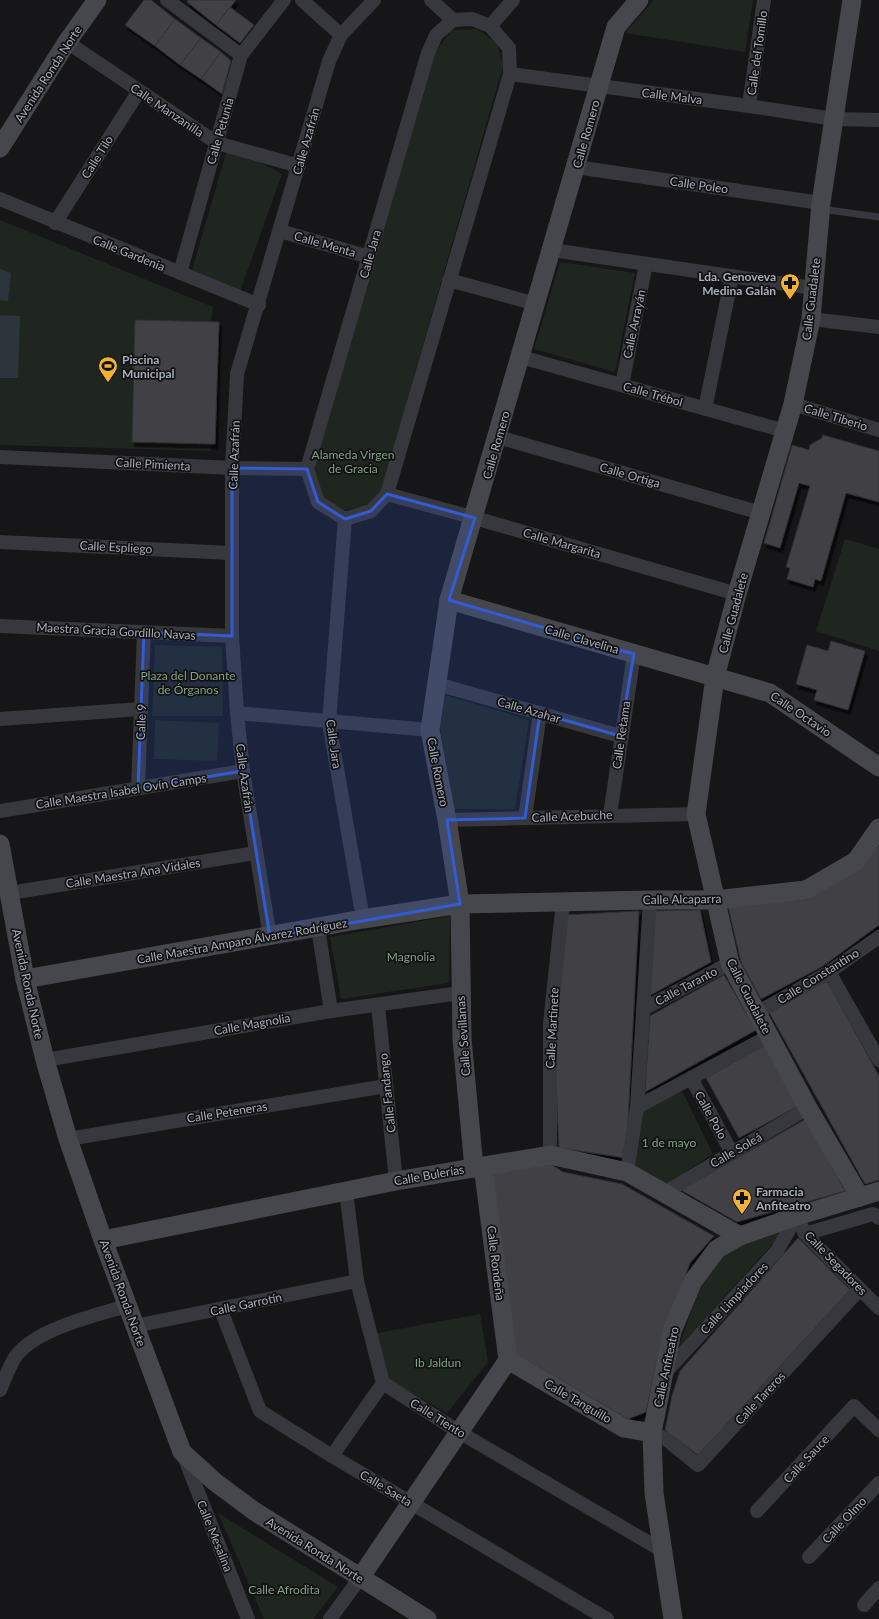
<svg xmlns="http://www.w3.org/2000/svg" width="879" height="1619" viewBox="0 0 879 1619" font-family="Lato,sans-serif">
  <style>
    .green { fill: #1e261f }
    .water { fill: #2c353c }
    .building { fill: #404145; stroke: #303034; filter: url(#shadow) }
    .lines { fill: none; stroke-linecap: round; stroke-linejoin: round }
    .lane { stroke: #37383d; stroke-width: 7 }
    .street { stroke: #37383d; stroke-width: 14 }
    .secondary { stroke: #45474d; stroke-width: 19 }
    .marked { fill: #325cd3; fill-opacity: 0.2; stroke: #325cd3; stroke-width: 3; stroke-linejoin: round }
    .labels { text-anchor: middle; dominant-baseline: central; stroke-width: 3.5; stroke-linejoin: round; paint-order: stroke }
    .street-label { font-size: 12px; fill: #a8adb8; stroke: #111113 }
    .poi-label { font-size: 12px; font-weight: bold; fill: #a8adb8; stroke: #111113; text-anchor: start }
    .park-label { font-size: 12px; fill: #7fa381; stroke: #111113 }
  </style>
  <defs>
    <filter id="shadow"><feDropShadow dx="2.5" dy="4.5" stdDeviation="0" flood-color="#0009"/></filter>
  </defs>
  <rect width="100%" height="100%" fill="#161618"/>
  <g class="green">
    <polygon points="654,0 753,0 745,52 625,33"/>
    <polygon points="477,29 497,43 503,66 381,491 367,507 345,510 322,498 314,469 434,54 452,30"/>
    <polygon points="228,146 282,174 238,297 190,277"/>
    <polygon points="0,220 213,307 211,322 219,322 215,444 212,444 211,451 0,445"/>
    <polygon points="560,262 635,273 615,372 534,349"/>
    <polygon points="845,539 879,549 879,651 816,631"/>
    <polygon points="155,645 222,647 223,716 152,716"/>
    <polygon points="445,695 529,720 515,809 454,809 440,727"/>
    <polygon points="155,720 219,723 217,761 154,759"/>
    <polygon points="450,916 449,983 341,999 330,937"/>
    <polygon points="682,1091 713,1154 660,1188 631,1174 639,1110"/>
    <path d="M786 1229 679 1347C690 1316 703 1265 734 1247 748 1239 771 1234 786 1229Z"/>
    <polygon points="480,1314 488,1362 447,1413 389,1380 377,1333"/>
    <polygon points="218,1513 338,1587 313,1619 264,1619"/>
  </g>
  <g class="water">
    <polygon points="0,269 11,273 8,301 0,300"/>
    <polygon points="0,315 20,316 18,378 0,378"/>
  </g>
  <g class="building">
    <polygon points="144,0 151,0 175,19 155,46 125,25"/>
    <polygon points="188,0 236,0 216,25 187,2"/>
    <polygon points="230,7 254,25 240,43 216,25"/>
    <polygon points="175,19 201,38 180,65 155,46"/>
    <polygon points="201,38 221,52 201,79 180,65"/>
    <polygon points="221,52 231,61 222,94 201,79"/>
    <polygon points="135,320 219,322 215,444 132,442"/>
    <polygon points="823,435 879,451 879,502 846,493 821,581 815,579 813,587 787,579 790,568 786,567 810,486 799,483 780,548 764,543 792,445 809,450 810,445 822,438"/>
    <polygon points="831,641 865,651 848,710 814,700 817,690 796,684 807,645 828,651"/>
    <polygon points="877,846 879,847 879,925 823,966 761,999 741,962 728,906 809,899"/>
    <polygon points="700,910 711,962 647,997 653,911"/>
    <polygon points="639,911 626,1158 559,1148 554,1034 565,915"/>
    <polygon points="724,975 756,1030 645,1092 650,1016"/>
    <polygon points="827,981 879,1076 879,1180 865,1184 769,1012"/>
    <polygon points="764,1045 798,1106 739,1138 706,1078"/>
    <polygon points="806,1119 845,1191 737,1222 681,1190"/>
    <polygon points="544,1160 563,1172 622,1184 714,1236 690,1263 661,1341 646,1412 628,1419 514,1353 491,1171"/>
    <polygon points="798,1238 850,1290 698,1455 665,1430 672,1396 680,1371"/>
  </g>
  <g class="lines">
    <polyline class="lane" points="821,209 879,217"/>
    <g class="street">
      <polyline points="167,0 241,55"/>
      <polyline points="302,0 341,35"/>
      <polyline points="431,0 453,20"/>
      <polygon points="472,19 490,26 509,48 510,74 387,494 371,511 345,519 318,502 307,469 428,53 436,35 453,20"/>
      <polyline points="490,26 513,0"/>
      <polyline points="67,42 217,143 299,166"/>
      <polyline points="510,74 749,106 834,119 879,120"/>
      <polyline points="749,106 764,0"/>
      <polyline points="576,167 821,203"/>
      <polyline points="0,199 259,305"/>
      <polyline points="55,223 139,91"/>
      <polyline points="280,231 369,257"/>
      <polyline points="552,250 813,288"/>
      <polyline points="180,273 241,55 284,0"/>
      <polyline points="449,280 536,304"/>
      <polyline points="811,319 879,327"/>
      <polyline points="521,357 785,431"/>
      <polyline points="622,385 646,264"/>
      <polyline points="793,404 879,430"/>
      <polyline points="705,409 732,276"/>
      <polyline points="498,437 761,513"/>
      <polyline points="0,457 232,468 307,469"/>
      <polyline points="387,494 475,518 737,594"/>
      <polyline points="345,519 329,722 363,919"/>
      <polyline points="0,542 232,553"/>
      <polyline points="0,626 232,636"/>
      <polyline points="437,684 620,736"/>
      <polyline points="237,713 430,730"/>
      <polyline points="0,719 141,709"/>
      <polyline points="138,788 144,632"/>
      <polyline points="0,811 243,771"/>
      <polyline points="610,815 634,654"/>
      <polyline points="525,818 540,713"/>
      <polyline points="447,820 696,814"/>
      <polyline points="10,893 256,853"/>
      <polyline points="318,928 331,1011"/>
      <polyline points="270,937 243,771 237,713 232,636 232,468 237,374 329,61 341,35 374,0"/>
      <polyline points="829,972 879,1060"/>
      <polyline points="378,1005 396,1181"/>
      <polyline points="643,1009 730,963"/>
      <polyline points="757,1013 829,972 879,937"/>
      <polyline points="45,1060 331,1011 460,993"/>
      <polyline points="691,1078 732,1153"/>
      <polyline points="637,1107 769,1036"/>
      <polyline points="68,1139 386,1086"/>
      <polyline points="550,1155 550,1024 563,901"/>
      <polyline points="627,1172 637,1107 650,900"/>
      <polyline points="346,1191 357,1281 383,1383 459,1432 663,1551"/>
      <polyline points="664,1193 808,1108"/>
      <polyline points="797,1216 805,1234 879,1308"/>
      <polyline points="805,1234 873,1214 879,1218"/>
      <polyline points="221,1310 260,1411 332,1456 607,1619"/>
      <polyline points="135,1326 357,1281"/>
      <polyline points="664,1374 777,1251 797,1216"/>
      <path d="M0 1390C5 1379 9 1366 16 1356 36 1329 96 1315 127 1306"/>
      <polyline points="652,1433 666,1439 698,1465 860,1289"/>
      <polyline points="183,1454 248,1619"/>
      <polyline points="332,1456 383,1383"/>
      <polyline points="757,1511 854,1406 879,1430"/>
      <polyline points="809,1557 879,1483"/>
      <polyline points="864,1605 879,1588"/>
      <polyline points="330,1619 360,1578"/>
    </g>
    <g class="secondary">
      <polyline points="852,0 821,203 811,319 793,404 737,594 715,677 696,814 730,963 808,1108 860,1197"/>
      <polyline points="0,148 67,42 97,0"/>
      <polyline points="449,600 770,693 879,767"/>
      <polyline points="0,844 25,979 45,1060 68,1139 103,1240 182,1452 215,1482 254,1511 427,1619"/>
      <polyline points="25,979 363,919 460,904 650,900 715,900 806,890 856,861 879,828"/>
      <polyline points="483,1166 508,1360"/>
      <polyline points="474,1168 462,1039 460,904 447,820 430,730 449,600 616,27 639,0"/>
      <polyline points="103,1240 396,1181 550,1155 627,1172 740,1236"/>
      <polyline points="508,1360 624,1428 652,1433"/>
      <polyline points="360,1578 508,1360"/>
      <polyline points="673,1619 654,1493 652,1433 672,1331 693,1281 717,1249 740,1236 797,1216 879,1191"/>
    </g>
  </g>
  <path class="marked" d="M232 468 307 469 318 502 345 519 371 511 387 494 475 518 449 600 634 654 620 736 540 713 525 818 447 820 460 904 270 937 243 771 138 788 144 632 232 636Z"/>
  <defs>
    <g id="pharmacy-pin" transform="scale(1)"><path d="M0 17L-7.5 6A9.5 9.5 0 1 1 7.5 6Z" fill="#f2b134" stroke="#111113"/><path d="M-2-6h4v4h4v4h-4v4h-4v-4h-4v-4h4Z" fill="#111"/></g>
    <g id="stadium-pin" transform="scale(1)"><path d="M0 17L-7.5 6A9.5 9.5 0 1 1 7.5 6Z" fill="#f2b134" stroke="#111113"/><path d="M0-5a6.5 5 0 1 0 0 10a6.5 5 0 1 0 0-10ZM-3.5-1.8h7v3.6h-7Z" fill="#111"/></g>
  </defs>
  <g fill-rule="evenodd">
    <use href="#pharmacy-pin" x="790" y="283"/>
    <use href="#stadium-pin" x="108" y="366"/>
    <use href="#pharmacy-pin" x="742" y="1198"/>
  </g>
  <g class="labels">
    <g class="street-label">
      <text transform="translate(757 53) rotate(-82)">Calle del Tomillo</text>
      <text transform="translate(48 74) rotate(-57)">Avenida Ronda Norte</text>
      <text transform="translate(672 96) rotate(7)">Calle Malva</text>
      <text transform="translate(167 110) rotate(34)">Calle Manzanilla</text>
      <text transform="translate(220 131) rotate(-74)">Calle Petunia</text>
      <text transform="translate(586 134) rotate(-74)">Calle Romero</text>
      <text transform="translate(306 141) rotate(-74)">Calle Azafrán</text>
      <text transform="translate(97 157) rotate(-58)">Calle Tilo</text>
      <text transform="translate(699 185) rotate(8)">Calle Poleo</text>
      <text transform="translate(325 244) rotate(16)">Calle Menta</text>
      <text transform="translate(129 253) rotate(22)">Calle Gardenia</text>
      <text transform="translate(370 254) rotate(-74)">Calle Jara</text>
      <text transform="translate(811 299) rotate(-83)">Calle Guadalete</text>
      <text transform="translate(634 324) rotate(-78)">Calle Arrayán</text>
      <text transform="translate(653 394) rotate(16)">Calle Trébol</text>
      <text transform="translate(836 417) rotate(17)">Calle Tiberio</text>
      <text transform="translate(496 445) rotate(-74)">Calle Romero</text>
      <text transform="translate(234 455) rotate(-88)">Calle Azafrán</text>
      <text transform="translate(153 464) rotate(3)">Calle Pimienta</text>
      <text transform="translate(630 475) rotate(16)">Calle Ortiga</text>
      <text transform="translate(562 543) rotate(16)">Calle Margarita</text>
      <text transform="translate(116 547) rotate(3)">Calle Espliego</text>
      <text transform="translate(733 613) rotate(-75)">Calle Guadalete</text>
      <text transform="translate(116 631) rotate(3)">Maestra Gracia Gordillo Navas</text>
      <text transform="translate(582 639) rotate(16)">Calle Clavelina</text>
      <text transform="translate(529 710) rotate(16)">Calle Azahar</text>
      <text transform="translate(801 714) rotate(34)">Calle Octavio</text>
      <text transform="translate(141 722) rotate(-88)">Calle 9</text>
      <text transform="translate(621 735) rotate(-82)">Calle Retama</text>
      <text transform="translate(334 744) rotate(82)">Calle Jara</text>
      <text transform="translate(438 772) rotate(79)">Calle Romero</text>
      <text transform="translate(245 778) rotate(82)">Calle Azafrán</text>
      <text transform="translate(121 791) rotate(-9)">Calle Maestra Isabel Ovín Camps</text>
      <text transform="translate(572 816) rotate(-2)">Calle Acebuche</text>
      <text transform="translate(133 873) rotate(-9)">Calle Maestra Ana Vidales</text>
      <text transform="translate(682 899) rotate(-1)">Calle Alcaparra</text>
      <text transform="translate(242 941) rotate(-10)">Calle Maestra Amparo Álvarez Rodríguez</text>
      <text transform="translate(818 976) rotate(-32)">Calle Constantino</text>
      <text transform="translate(28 984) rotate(78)">Avenida Ronda Norte</text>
      <text transform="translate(686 986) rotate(-28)">Calle Taranto</text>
      <text transform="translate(749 996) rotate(63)">Calle Guadalete</text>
      <text transform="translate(252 1024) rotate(-10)">Calle Magnolia</text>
      <text transform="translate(552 1028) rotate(-87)">Calle Martinete</text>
      <text transform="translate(463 1036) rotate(-94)">Calle Sevillanas</text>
      <text transform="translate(387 1093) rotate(-96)">Calle Fandango</text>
      <text transform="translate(227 1112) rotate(-9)">Calle Peteneras</text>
      <text transform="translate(711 1115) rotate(61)">Calle Polo</text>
      <text transform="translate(736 1150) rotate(-30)">Calle Soleá</text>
      <text transform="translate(429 1175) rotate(-10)">Calle Bulerías</text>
      <text transform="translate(496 1263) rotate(83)">Calle Rondeña</text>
      <text transform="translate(836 1263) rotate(46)">Calle Segadores</text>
      <text transform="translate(123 1293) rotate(70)">Avenida Ronda Norte</text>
      <text transform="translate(734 1298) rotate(-47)">Calle Limpiadores</text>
      <text transform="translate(246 1304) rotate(-12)">Calle Garrotín</text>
      <text transform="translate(666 1367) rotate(-78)">Calle Anfiteatro</text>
      <text transform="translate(760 1398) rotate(-47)">Calle Tareros</text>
      <text transform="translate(578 1401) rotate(30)">Calle Tanguillo</text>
      <text transform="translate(438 1418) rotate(32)">Calle Tiento</text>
      <text transform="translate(806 1459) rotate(-47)">Calle Sauce</text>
      <text transform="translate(386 1488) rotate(31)">Calle Saeta</text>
      <text transform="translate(844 1520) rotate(-47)">Calle Olmo</text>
      <text transform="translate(215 1536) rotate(68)">Calle Mesalina</text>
      <text transform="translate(315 1550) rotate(32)">Avenida Ronda Norte</text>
    </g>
    <g class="poi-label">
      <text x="776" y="276" text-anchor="end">Lda. Genoveva<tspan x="776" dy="14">Medina Galán</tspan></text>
      <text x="122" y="359">Piscina<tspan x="122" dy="14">Municipal</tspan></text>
      <text x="756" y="1191">Farmacia<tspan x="756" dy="14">Anfiteatro</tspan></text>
    </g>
    <g class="park-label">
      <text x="353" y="454">Alameda Virgen<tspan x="353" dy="14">de Gracia</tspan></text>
      <text x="188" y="675">Plaza del Donante<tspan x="188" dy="14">de Órganos</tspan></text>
      <text x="411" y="956">Magnolia</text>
      <text x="669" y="1142">1 de mayo</text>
      <text x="438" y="1362">Ib Jaldun</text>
      <text x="284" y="1589">Calle Afrodita</text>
    </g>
  </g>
</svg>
